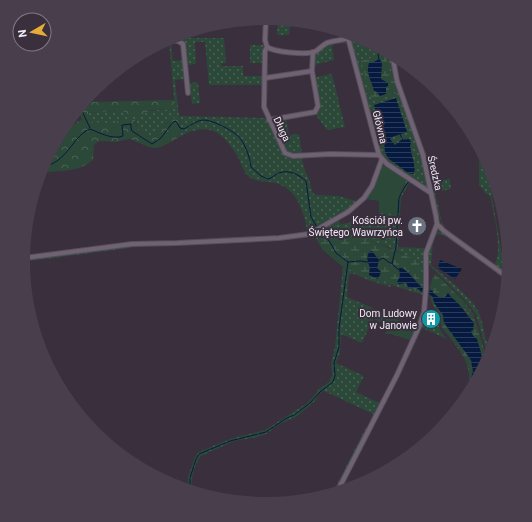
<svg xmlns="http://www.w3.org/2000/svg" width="532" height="522" viewBox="0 0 532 522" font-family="Roboto,sans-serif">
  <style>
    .grass { fill: url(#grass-dots) }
    .forest { fill: url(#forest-crowns) }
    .wetland { fill: url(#wetland-marsh); fill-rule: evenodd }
    .park { fill: #2b4838 }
    .water { fill: url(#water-rules) }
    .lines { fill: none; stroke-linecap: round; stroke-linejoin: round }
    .stream { stroke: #061a40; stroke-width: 1 }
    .minor-casing { stroke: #574d5a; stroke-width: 6 }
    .minor { stroke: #6f6373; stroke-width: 4 }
    .labels { text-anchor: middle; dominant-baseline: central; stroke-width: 4; stroke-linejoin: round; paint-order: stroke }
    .street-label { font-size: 10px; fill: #f2ebf5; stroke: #392f3d }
    .poi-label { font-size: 10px; fill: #f2ebf5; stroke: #392f3d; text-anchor: end }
  </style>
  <defs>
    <pattern id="grass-dots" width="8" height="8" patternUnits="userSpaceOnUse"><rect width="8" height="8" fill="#2b4838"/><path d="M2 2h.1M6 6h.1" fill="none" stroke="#4a6355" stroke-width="1.8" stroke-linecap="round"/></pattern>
    <pattern id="forest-crowns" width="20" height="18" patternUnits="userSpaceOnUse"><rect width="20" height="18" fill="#2b4838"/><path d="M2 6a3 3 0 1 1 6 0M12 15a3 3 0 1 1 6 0" fill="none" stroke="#4a6355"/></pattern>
    <pattern id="wetland-marsh" width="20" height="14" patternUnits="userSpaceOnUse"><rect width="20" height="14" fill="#2b4838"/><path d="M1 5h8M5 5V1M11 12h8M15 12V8" fill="none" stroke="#4a6355"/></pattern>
    <pattern id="water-rules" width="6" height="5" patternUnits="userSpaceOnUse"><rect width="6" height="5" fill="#061a40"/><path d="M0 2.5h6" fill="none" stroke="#2b3b5c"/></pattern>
  </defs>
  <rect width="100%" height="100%" fill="#392f3d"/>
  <g class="grass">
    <polygon points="278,20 290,23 289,35 277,35"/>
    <polygon points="357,36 391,58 394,75 423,160 429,186 428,188 426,188 389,163 380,154 351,40"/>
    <polygon points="171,38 224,38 226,63 221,63 221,66 243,66 243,76 263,76 262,85 209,85 205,42 195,42 196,64 188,65 187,68 184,42"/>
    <path d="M169 41 178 42 182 45 181 51V46L178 43H171L173 61 182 60 183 55 185 81 184 79 175 80 179 116 267 118 284 155 292 158 302 156C303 167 305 170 309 179 311 185 311 191 315 195L339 196 359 202 346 212 308 234C304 214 299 191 278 184 267 180 258 184 248 176 243 171 241 163 238 157 223 132 209 121 181 136L179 116C176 118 172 119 169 121 162 127 159 136 148 137L138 130 136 122 120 120 111 126 106 123 91 122 88 113 123 110 127 114 157 110 175 109Z"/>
    <polygon points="335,42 347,43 348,44 335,43 332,46 334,60 314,65 315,54 326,45"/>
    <rect x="250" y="45" width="13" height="18"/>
    <polygon points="188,70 189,83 198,82 200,103 192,104 190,89 188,87 187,71"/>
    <polygon points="313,72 314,72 316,77 332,74 345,127 327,130 316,115 315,115 319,107"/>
    <polygon points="411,112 428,160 433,181 450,179 451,189 435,192 442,222 447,231 444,229 441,223 427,166 409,113"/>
    <polygon points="286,118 289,135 299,134 302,154 297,155 287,153 273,125 275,120"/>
    <path d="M479 151 486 161 502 256 504 261 508 267 506 274 494 265C504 253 493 211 490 196L485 193 483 189 479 186Z"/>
    <path d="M407 178 411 180 401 198 398 247 425 248 424 257 425 267C398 248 360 236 328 228H324L318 233V239L324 249 357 273 387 285 405 284 407 288 425 294 422 312H421L423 295 391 285 390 287 368 280 352 273 349 275 347 297 382 312 415 328 420 315 421 316 411 343H409L412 335 373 319 362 343 341 334 340 353 336 363 364 376 356 392 379 403 381 399H382L370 424 369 423 373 414 324 391 319 394 315 401 296 417 279 424 266 434 257 437 234 441 201 456C194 465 191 478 192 489L188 488V477L195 457 199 452 230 439 265 430 306 404 314 396 319 389 329 382 332 375 331 364 335 347 343 267 323 250 314 236 298 239 210 244 145 246 23 262V259L115 247 305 236 314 234 339 218 340 224 361 221 365 225 379 224V212L397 214 398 198Z"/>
    <path d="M439 231 446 235V237L441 234 436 235 433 243 431 265C443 275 473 298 479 313 483 322 484 333 487 343L493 342 492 347 487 350 489 356 488 357 476 314 464 299 427 263C427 253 430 236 439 231Z"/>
    <polygon points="450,238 502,275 501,276 449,239"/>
    <polygon points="436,274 463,300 473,313 487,359 486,361 472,314 469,309 437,276 432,286 430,289 432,278"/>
    <path d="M432 312 437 316 440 330 447 339 422 328C397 383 369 436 342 489H340L422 324 433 328 434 324 432 323 435 315 432 314Z"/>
    <polygon points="366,427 368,428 336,490 334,490"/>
  </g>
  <g class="forest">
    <path d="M175 100V109L150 110 142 116H130L122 110 88 113 91 122 106 123 111 125 120 120 134 119 138 130 148 137C162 135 166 118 179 116L181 136C153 152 159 151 130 139L115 142 100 141 97 142 94 145 93 160C78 173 59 170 41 173 43 163 50 156 56 149 58 146 59 141 62 138 66 132 75 121 82 120L79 112 85 102Z"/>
    <polygon points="389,325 412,335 410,340 391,334 385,334"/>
  </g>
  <g class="wetland">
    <path d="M385 54 396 93 372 101 361 61ZM369 63H372L382 73 381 79 388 83 386 87 374 91 373 84 370 77Z"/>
    <path d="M324 228 365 238 416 260 425 267V294L407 288 405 284C399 285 392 285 386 284 368 281 314 256 318 233ZM368 263H379L377 268 381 273 378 279 372 277 369 272 370 268ZM399 269H404L417 282 421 292 417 288H411L406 283H404L400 279Z"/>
    <path d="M435 276H437C450 288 468 303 475 321 480 334 481 348 486 361L483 365 480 353 481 351 471 331 473 330C474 313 456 305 448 293L445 297 440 298 430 290Z"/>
    <path d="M430 295 433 297 434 303 443 315 471 360 474 379 469 386C471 359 458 349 443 329 439 324 441 319 439 314 434 306 431 305 430 295Z"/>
  </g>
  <polygon class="park" points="385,165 407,178 398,198 397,214 379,212 379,201 365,199 381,166"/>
  <g class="water">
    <path d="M379 59 382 62 381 79 388 83V86L386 87V94L380 96 376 91H374C372 82 365 72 369 63H372Z"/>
    <path d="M396 98 407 132 392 137 390 139 395 145 401 140 409 139 411 142C408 152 417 163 414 174L408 173 389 159 385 153 384 139 374 105Z"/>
    <polygon points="372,251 379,260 377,268 381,272 378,279 369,275 370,268 367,258 369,252"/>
    <polygon points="440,260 462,269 455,279 438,268"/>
    <path d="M399 267C410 270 414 282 423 288L422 292 417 288H411L408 287 406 283 399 284 397 282 400 276Z"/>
    <path d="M430 290 433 291V293L440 298 445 297 448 293C452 299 457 301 461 307 466 312 468 318 474 322L473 330 471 331 473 336 477 339 484 364 474 379 471 378 473 370 472 366 471 360 444 323 443 315 434 303 433 297 429 294Z"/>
  </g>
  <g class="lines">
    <g class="stream">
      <polyline points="379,59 378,54 382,52"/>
      <polyline points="81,109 90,128"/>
      <polyline points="400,134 403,140"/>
      <path d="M42 167C68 163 72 136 90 129 100 133 113 140 123 136L122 125 131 124V128L132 131 152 144 161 138 173 122 176 121 180 128 184 129C190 126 197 120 204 120 213 120 234 131 240 138 246 146 250 158 251 167L261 176 268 179C272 178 275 175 279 173 289 169 299 175 306 181L311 217 317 227"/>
      <polyline points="319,232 321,233 330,242 336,253 348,262 360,261 368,262"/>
      <polyline points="379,260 383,258 390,263 392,263 394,266 399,270"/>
      <polyline points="392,263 396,247 399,198 404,188 409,181"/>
      <polyline points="190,489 190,478 196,459 199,454 230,441 266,432 285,419 294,415 310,403 320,392 333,382 335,376 334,363 339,347 339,328 348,262"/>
    </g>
    <g class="minor-casing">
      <g id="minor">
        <polyline points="266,18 265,40 267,47 265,51 264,107 285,153 293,156 330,154 379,155"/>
        <polyline points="347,34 379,155 387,164 431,193"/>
        <polyline points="168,40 178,41 183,44 188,93"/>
        <path d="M267 47C274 52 305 55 314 52 320 50 323 43 330 42 339 40 346 40 354 36"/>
        <polyline points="265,78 312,71"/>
        <polyline points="269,120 315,112 318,106 312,71 313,52"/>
        <polyline points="437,224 444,231 506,276"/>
        <polyline points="24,258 132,244 177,243 279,238 309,234 348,212 364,198 372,186 382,159"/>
        <polyline points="338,490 397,375 419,327 424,312 426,288 426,253 437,224 436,216 423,155 397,81 393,59"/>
      </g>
    </g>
    <use href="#minor" class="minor"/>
  </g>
  <defs>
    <g id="church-disc" transform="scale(1)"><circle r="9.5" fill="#6b7280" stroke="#392f3d"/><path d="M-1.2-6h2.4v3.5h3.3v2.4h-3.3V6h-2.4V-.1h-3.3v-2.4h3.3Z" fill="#fff"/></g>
    <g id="building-disc" transform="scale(1)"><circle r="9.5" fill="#0f9aa8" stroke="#392f3d"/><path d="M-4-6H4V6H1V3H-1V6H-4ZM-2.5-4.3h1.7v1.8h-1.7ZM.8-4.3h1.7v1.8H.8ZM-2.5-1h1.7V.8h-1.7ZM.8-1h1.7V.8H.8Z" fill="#fff"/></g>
  </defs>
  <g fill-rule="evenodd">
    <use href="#church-disc" x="417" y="226"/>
    <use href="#building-disc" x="431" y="319"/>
  </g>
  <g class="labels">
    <g class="street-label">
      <text transform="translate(380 127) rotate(76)">Główna</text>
      <text transform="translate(282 129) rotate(65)">Długa</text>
      <text transform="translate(435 173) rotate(77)">Średzka</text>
    </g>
    <g class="poi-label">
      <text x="403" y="220">Kościół pw.<tspan x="403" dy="12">Świętego Wawrzyńca</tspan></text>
      <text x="417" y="313">Dom Ludowy<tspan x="417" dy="12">w Janowie</tspan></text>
    </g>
  </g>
  <path d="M0 0H532V522H0ZM30 261a236 236 0 1 1 472 0a236 236 0 1 1-472 0Z" fill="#483e4c" fill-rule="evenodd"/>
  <g transform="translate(32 32) rotate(261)"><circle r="19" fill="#392f3d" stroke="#837a87"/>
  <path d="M0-3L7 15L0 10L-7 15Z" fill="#e6ac36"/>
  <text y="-6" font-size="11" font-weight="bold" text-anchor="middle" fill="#f2ebf5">N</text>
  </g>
</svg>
